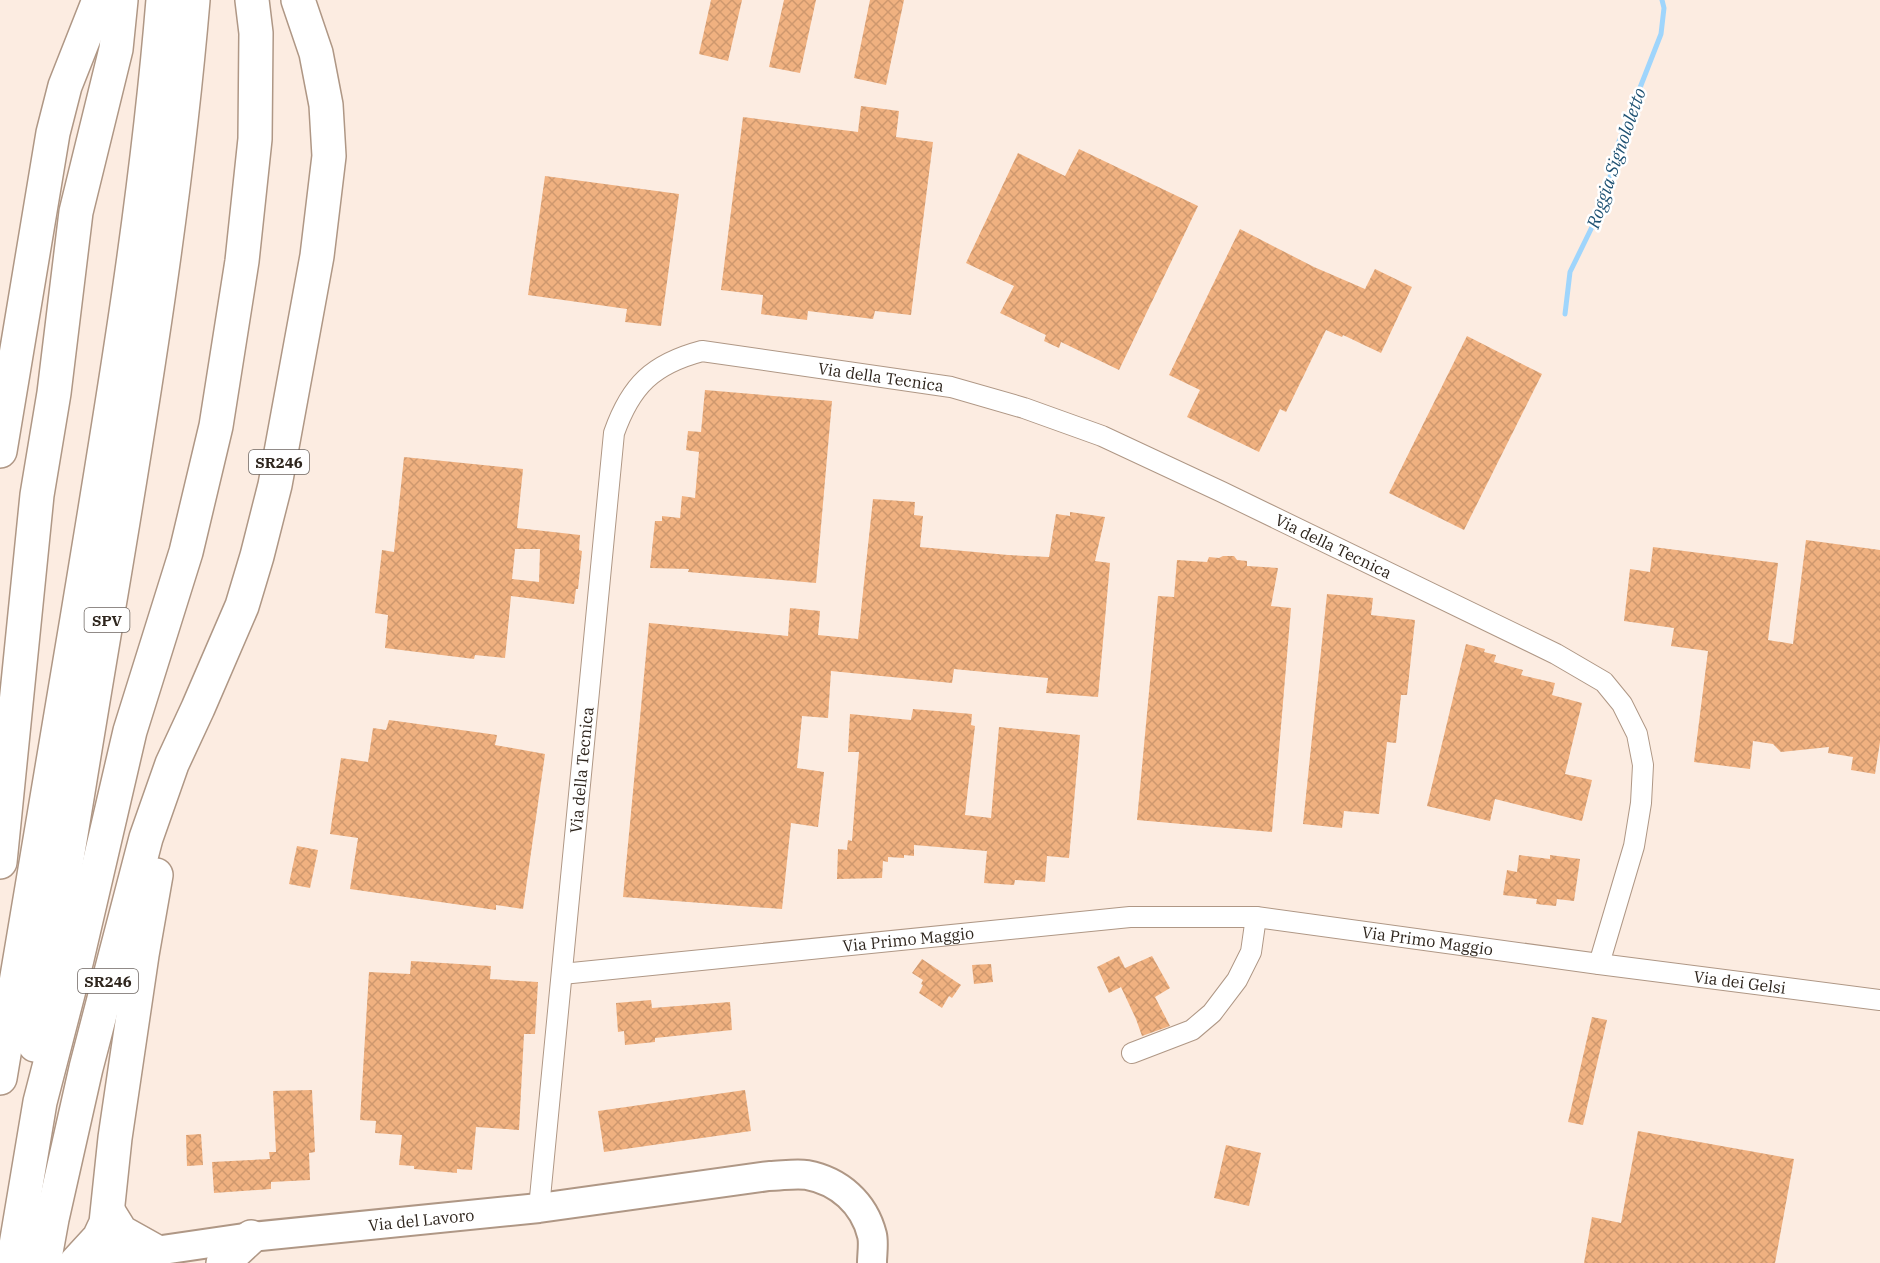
<svg xmlns="http://www.w3.org/2000/svg" width="1880" height="1263" viewBox="0 0 1880 1263" font-family="'IBM Plex Serif',serif">
  <style>
    .lines { fill: none; stroke-linecap: round; stroke-linejoin: round }
    .stream { stroke: #9fd5fc; stroke-width: 5 }
    .building { fill: url(#building-cross-hatch); fill-rule: evenodd }
    .street-casing { stroke: #af9785; stroke-width: 22 }
    .secondary-casing { stroke: #af9785; stroke-width: 32 }
    .highway-casing { stroke: #af9785; stroke-width: 36 }
    .street { stroke: #fff; stroke-width: 20 }
    .secondary { stroke: #fff; stroke-width: 28 }
    .highway { stroke: #fff; stroke-width: 33 }
    .labels { text-anchor: middle; dominant-baseline: central; stroke-width: 5; stroke-linejoin: round; paint-order: stroke }
    .shield { fill: #fff; stroke: #6d6661; stroke-width: 1.5 }
    .shield-label { font-size: 15px; font-weight: bold; fill: #2e251d }
    .street-label { font-size: 16px; fill: #2e251d; stroke: #fff }
    .water-label { font-size: 18px; font-style: italic; fill: #1f5273; stroke: #fff }
  </style>
  <defs>
    <pattern id="building-cross-hatch" width="8" height="8" patternUnits="userSpaceOnUse" patternTransform="scale(1.5)"><rect width="8" height="8" fill="#f0b180"/><path d="M0 0l8 8M0 8l8-8" fill="none" stroke="#ce986e"/></pattern>
  </defs>
  <rect width="100%" height="100%" fill="#fcece1"/>
  <g class="lines">
    <polyline class="stream" points="1565,314 1570,272 1592,227 1608,185 1618,144 1661,34 1664,8 1662,0"/>
  </g>
  <g class="building">
    <polygon points="711,0 742,0 728,61 699,54"/>
    <polygon points="784,0 816,0 800,73 769,67"/>
    <polygon points="870,0 904,0 886,85 854,78"/>
    <polygon points="861,106 899,111 896,137 933,142 911,315 875,311 873,319 808,311 807,320 761,314 763,295 721,290 743,117 858,132"/>
    <polygon points="1079,149 1198,206 1119,370 1061,342 1059,348 1044,341 1046,335 1000,313 1014,286 966,263 1018,153 1065,176"/>
    <polygon points="545,176 679,194 661,326 625,322 627,309 528,295"/>
    <polygon points="1240,229 1314,267 1365,289 1375,269 1412,287 1381,353 1343,335 1342,337 1326,330 1286,412 1280,409 1259,452 1187,417 1200,390 1169,375"/>
    <polygon points="1467,336 1542,374 1464,530 1389,493"/>
    <polygon points="705,390 832,401 816,583 688,572 689,569 650,568 655,521 662,521 662,516 680,518 682,496 695,498 699,452 686,450 688,431 701,432"/>
    <path d="M404 457 523 469 517 528 580 535 579 550 582 551 578 589H576L574 604 511 596 505 658 475 655 474 659 385 648 388 615 375 613 382 550 394 552ZM515 549H540L539 582 512 579Z"/>
    <polygon points="873,499 915,502 914,515 923,516 920,547 1008,555 1049,557 1056,514 1070,516 1070,512 1105,517 1095,561 1110,563 1098,697 1046,693 1048,678 954,669 952,683 831,671 828,718 802,716 797,768 824,772 818,827 791,823 782,909 623,897 649,623 788,636 790,608 820,611 818,635 858,639"/>
    <polygon points="1806,540 1880,550 1880,742 1875,774 1851,770 1853,757 1828,753 1829,747 1781,752 1773,744 1753,741 1750,769 1694,762 1708,651 1671,646 1674,628 1624,621 1630,569 1650,572 1653,547 1778,563 1768,640 1793,644"/>
    <polygon points="1223,556 1234,556 1237,560 1247,561 1247,566 1278,568 1271,606 1291,608 1272,832 1137,820 1158,596 1174,597 1177,560 1207,562 1209,557 1219,558"/>
    <polygon points="1327,594 1373,598 1371,615 1415,620 1407,695 1401,695 1396,743 1387,742 1379,814 1344,811 1342,828 1303,824"/>
    <polygon points="1466,644 1485,649 1484,652 1496,655 1494,662 1523,670 1521,675 1555,683 1552,695 1582,703 1565,774 1592,780 1582,821 1495,799 1490,821 1427,806"/>
    <polygon points="913,709 972,714 971,725 975,726 965,815 991,818 999,727 1080,735 1069,858 1047,856 1045,882 1015,880 1014,885 984,883 987,851 914,845 914,856 904,855 904,858 888,857 888,862 883,861 882,878 837,879 838,849 847,850 848,840 852,841 859,752 848,752 850,714 911,720"/>
    <polygon points="389,720 497,735 495,745 545,754 523,909 496,905 496,910 350,889 358,838 330,834 341,758 368,762 373,728 386,730"/>
    <polygon points="297,846 318,850 310,888 289,884"/>
    <polygon points="1519,855 1550,859 1550,855 1580,859 1574,901 1557,899 1556,906 1536,904 1537,899 1503,895 1507,870 1517,872"/>
    <polygon points="1119,956 1125,968 1152,956 1170,988 1155,997 1170,1026 1142,1036 1136,1019 1121,987 1109,993 1097,967"/>
    <polygon points="922,959 961,985 952,998 949,996 942,1008 919,993 923,985 921,984 923,980 912,973"/>
    <polygon points="411,961 491,966 490,979 538,982 535,1034 524,1034 519,1130 476,1127 472,1170 457,1169 457,1173 414,1169 414,1166 399,1165 402,1135 375,1133 376,1121 360,1120 369,972 410,974"/>
    <polygon points="991,964 993,982 974,984 972,965"/>
    <polygon points="651,1000 652,1008 730,1002 732,1030 655,1038 655,1042 625,1045 624,1031 618,1032 616,1003"/>
    <polygon points="1592,1017 1607,1020 1583,1125 1568,1122"/>
    <polygon points="312,1090 315,1152 309,1153 310,1180 271,1182 271,1189 214,1193 212,1162 270,1159 269,1152 276,1152 273,1091"/>
    <polygon points="745,1090 751,1131 604,1152 598,1111"/>
    <polygon points="1638,1131 1794,1159 1775,1263 1584,1263 1592,1217 1621,1223"/>
    <polygon points="201,1134 203,1165 187,1166 186,1135"/>
    <polygon points="1226,1145 1261,1153 1249,1206 1214,1198"/>
  </g>
  <g class="lines">
    <g class="street-casing">
      <g id="street">
        <path id="s1" d="M562 974 1130 917H1256L1599 964 1880 1000"/>
        <polyline points="1132,1053 1192,1030 1212,1013 1237,980 1251,952 1256,917"/>
        <path id="s2" d="M539 1208 614 433C631 385 653 364 702 351L951 387 1024 408 1102 436 1222 492 1556 654 1604 682 1622 704 1637 734 1643 765 1641 803 1634 846 1599 964"/>
      </g>
    </g>
    <g class="secondary-casing">
      <g id="secondary">
        <path id="s3" d="M73 1263 251 1237 539 1208 769 1176C781 1176 795 1173 807 1175 839 1181 864 1203 872 1235 874 1243 872 1254 872 1263"/>
      </g>
    </g>
    <g class="highway-casing">
      <g id="highway">
        <polyline points="0,451 53,133 65,86 99,0"/>
        <polyline points="0,862 37,495 54,393 76,212 116,49 121,0"/>
        <path d="M35 1045C62 895 85 745 111 594 144 397 176 200 193 0"/>
        <path d="M0 1078C25 925 50 772 77 619 111 413 146 208 163 0"/>
        <polyline points="108,1211 121,1232 155,1251"/>
        <polyline points="13,1263 40,1102 77,959 130,731 186,552 216,426 242,261 255,139 256,33 252,0"/>
        <polyline points="44,1263 52,1219 86,1068 146,838 172,764 198,708 242,606 257,556 275,485 317,256 329,156 326,105 316,53 298,0"/>
        <polyline points="76,1263 99,1238 106,1223 115,1138 142,955 156,875"/>
        <polyline points="223,1263 251,1237"/>
      </g>
    </g>
    <use href="#street" class="street"/>
    <use href="#secondary" class="secondary"/>
    <use href="#highway" class="highway"/>
  </g>
  <g class="labels">
    <g class="shield">
      <rect x="249" y="450" width="60" height="24" rx="4.5"/>
      <rect x="84.5" y="608" width="45" height="24" rx="4.5"/>
      <rect x="78" y="969" width="60" height="24" rx="4.5"/>
    </g>
    <g class="shield-label">
      <text x="279" y="462">SR246</text>
      <text x="107" y="620">SPV</text>
      <text x="108" y="981">SR246</text>
    </g>
    <g class="street-label">
      <text stroke="none"><textPath href="#s2" startOffset="1086">Via della Tecnica</textPath></text>
      <text stroke="none"><textPath href="#s2" startOffset="1572">Via della Tecnica</textPath></text>
      <text stroke="none"><textPath href="#s2" startOffset="440">Via della Tecnica</textPath></text>
      <text stroke="none"><textPath href="#s1" startOffset="348">Via Primo Maggio</textPath></text>
      <text stroke="none"><textPath href="#s1" startOffset="870">Via Primo Maggio</textPath></text>
      <text stroke="none"><textPath href="#s1" startOffset="1185">Via dei Gelsi</textPath></text>
      <text stroke="none"><textPath href="#s3" startOffset="351">Via del Lavoro</textPath></text>
    </g>
    <g class="water-label">
      <text transform="translate(1616 158) rotate(-71)">Roggia Signololetto</text>
    </g>
  </g>
</svg>
